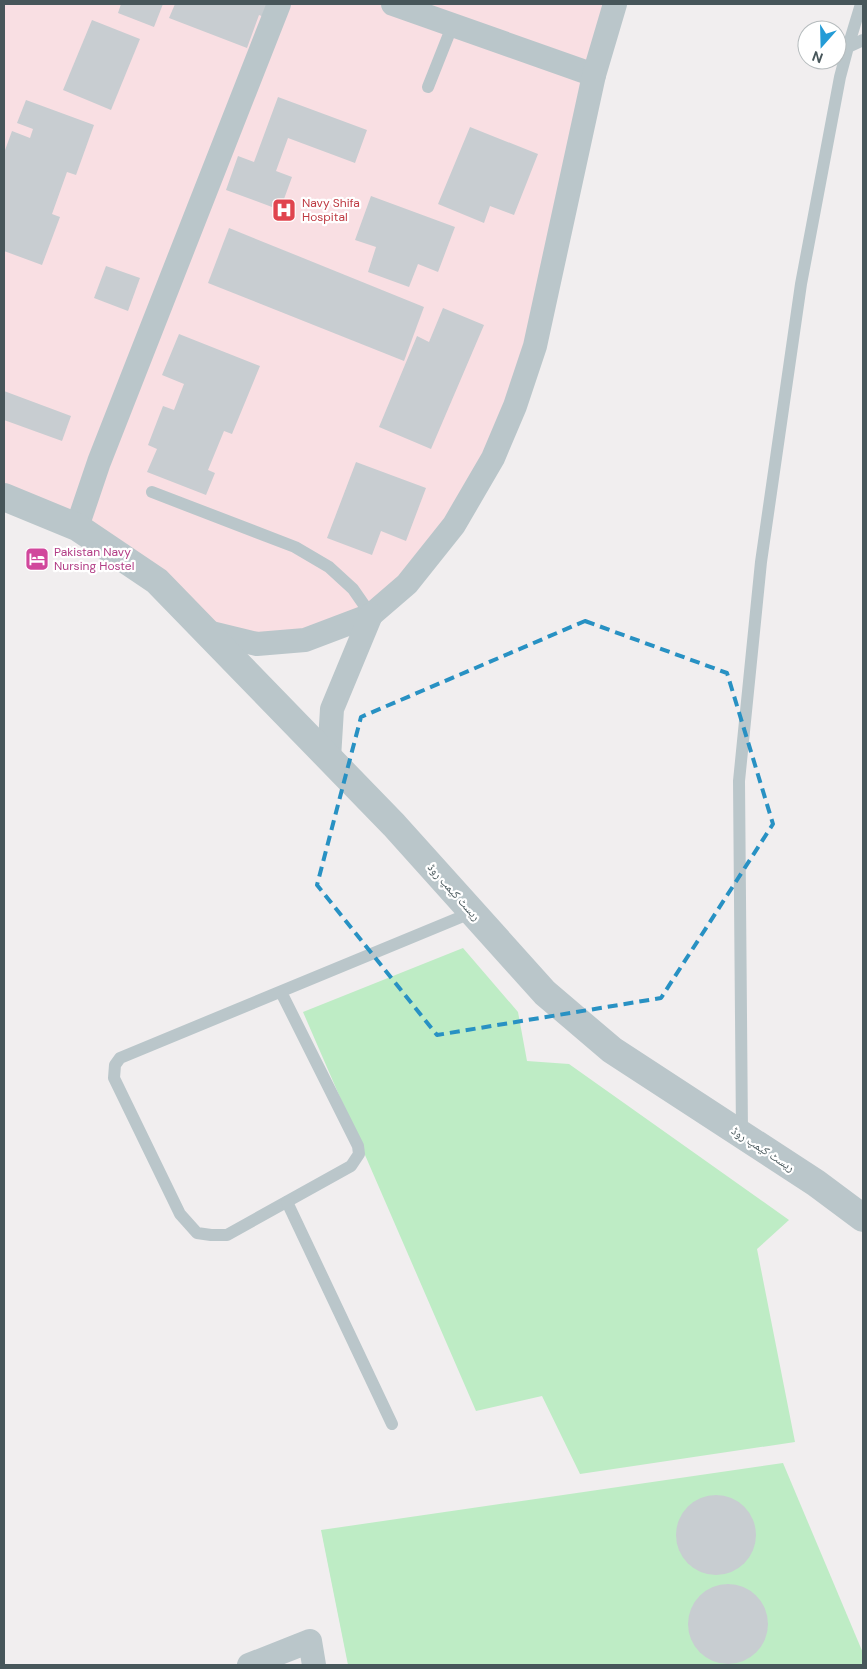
<svg xmlns="http://www.w3.org/2000/svg" width="867" height="1669" viewBox="0 0 867 1669" font-family="'DM Sans','Noto Naskh Arabic',sans-serif">
  <style>
    .medical { fill: #f9dfe3 }
    .green { fill: #beecc5 }
    .building { fill: #c8cdd1 }
    .lines { fill: none; stroke-linecap: round; stroke-linejoin: round }
    .service { stroke: #bac6ca; stroke-width: 12 }
    .minor { stroke: #bac6ca; stroke-width: 24 }
    .tertiary { stroke: #bac6ca; stroke-width: 28 }
    .marked { fill: none; stroke: #2891c3; stroke-width: 4; stroke-dasharray: 10 6; stroke-linejoin: round }
    .labels { text-anchor: middle; dominant-baseline: central; stroke-width: 4.5; stroke-linejoin: round; paint-order: stroke }
    .health-label { font-size: 12px; fill: #be3a42; stroke: #fff; text-anchor: start }
    .hotel-label { font-size: 12px; fill: #b23c85; stroke: #fff; text-anchor: start }
    .street-label { font-size: 12px; fill: #47565a; stroke: #fff }
  </style>
  <rect width="100%" height="100%" fill="#f1eeef"/>
  <polygon class="medical" points="4,4 615,4 515,406 407,584 305,640 207,632 4,491"/>
  <g class="green">
    <polygon points="463,948 518,1012 527,1061 569,1064 789,1220 757,1249 795,1442 580,1474 542,1396 476,1411 303,1012"/>
    <polygon points="783,1463 863,1653 863,1665 348,1665 321,1530"/>
  </g>
  <g class="building">
    <polygon points="121,4 163,4 154,27 118,13"/>
    <polygon points="175,4 270,4 264,17 259,15 247,48 169,18"/>
    <polygon points="92,20 140,39 111,110 63,90"/>
    <polygon points="278,97 367,130 355,163 288,138 276,171 292,177 280,210 226,190 238,156 254,162"/>
    <polygon points="26,100 94,125 76,175 67,172 52,214 60,217 42,265 4,251 4,153 12,131 30,138 33,129 17,123"/>
    <polygon points="470,127 538,154 514,215 490,206 484,223 438,204"/>
    <polygon points="371,196 455,227 438,272 418,264 409,287 368,272 376,247 355,240"/>
    <polygon points="229,228 424,307 404,361 208,283"/>
    <polygon points="106,266 140,278 128,311 94,298"/>
    <polygon points="443,308 484,325 431,449 379,427 417,336 429,342"/>
    <polygon points="179,334 260,366 232,434 224,431 208,470 215,473 206,495 147,472 157,449 148,445 163,406 174,410 184,384 162,375"/>
    <polygon points="4,391 71,416 62,441 4,420"/>
    <polygon points="356,462 426,488 406,541 381,531 372,555 327,538"/>
    <circle cx="716" cy="1535" r="40"/>
    <circle cx="728" cy="1624" r="40"/>
  </g>
  <g class="lines">
    <g class="service">
      <polyline points="848,47 861,4"/>
      <polyline points="428,87 453,24"/>
      <polyline points="152,492 295,547 329,567 353,589 371,615"/>
      <polyline points="281,992 358,1146 359,1154 351,1166 227,1235 211,1235 197,1233 180,1214 114,1078 115,1065 120,1058 473,912"/>
      <polyline points="742,1134 739,781 761,562 801,284 840,77 848,47 863,40"/>
      <polyline points="287,1202 392,1424"/>
    </g>
    <g class="minor">
      <polyline points="393,4 594,75"/>
      <polyline points="77,527 99,462 279,4"/>
      <polyline points="207,632 257,644 305,640 371,615 407,584 454,525 493,458 515,406 535,346 594,75 615,4"/>
      <polyline points="329,758 332,709 371,615"/>
      <polyline points="249,1665 310,1641 314,1665"/>
    </g>
    <polyline class="tertiary" points="4,497 77,527 157,581 394,825 545,993 612,1050 816,1183 863,1218"/>
  </g>
  <path class="marked" d="M585 621 727 673 773 824 661 998 437 1035 317 885 361 717Z"/>
  <defs>
    <g id="hospital-square" transform="scale(1.25)"><rect x="-9" y="-9" width="18" height="18" rx="4" fill="#e0444e" stroke="#fff"/><path d="M-5-5h3v3.5h4V-5h3V5h-3V1.5h-4V5h-3Z" fill="#fff"/></g>
    <g id="hotel-square" transform="scale(1.25)"><rect x="-9" y="-9" width="18" height="18" rx="4" fill="#d1479c" stroke="#fff"/><path d="M-6-4.5h1.5V1H6V5H4.5V3h-9V5H-6ZM-4 0a1.8 1.8 0 1 1 3.6 0ZM.5 0V-2.5h3Q6-2.5 6 0Z" fill="#fff"/></g>
  </defs>
  <g fill-rule="evenodd">
    <use href="#hospital-square" x="284" y="210"/>
    <use href="#hotel-square" x="37" y="559"/>
  </g>
  <g class="labels">
    <g class="health-label">
      <text x="302" y="203">Navy Shifa<tspan x="302" dy="14">Hospital</tspan></text>
    </g>
    <g class="hotel-label">
      <text x="54" y="552">Pakistan Navy<tspan x="54" dy="14">Nursing Hostel</tspan></text>
    </g>
    <g class="street-label">
      <text transform="translate(454 892) rotate(48)">ریسٹ کیمپ روڈ</text>
      <text transform="translate(763 1149) rotate(33)">ریسٹ کیمپ روڈ</text>
    </g>
  </g>
  <rect width="867" height="1669" fill="none" stroke="#47565a" stroke-width="10"/>
  <g transform="translate(822 45) rotate(200)"><circle r="24" fill="#ffffff" stroke="#b5bbbd"/>
  <path d="M0-4L9 19L0 12L-9 19Z" fill="#239bd6"/>
  <text y="-8" font-size="14" font-weight="bold" text-anchor="middle" fill="#47565a">N</text>
  </g>
</svg>
